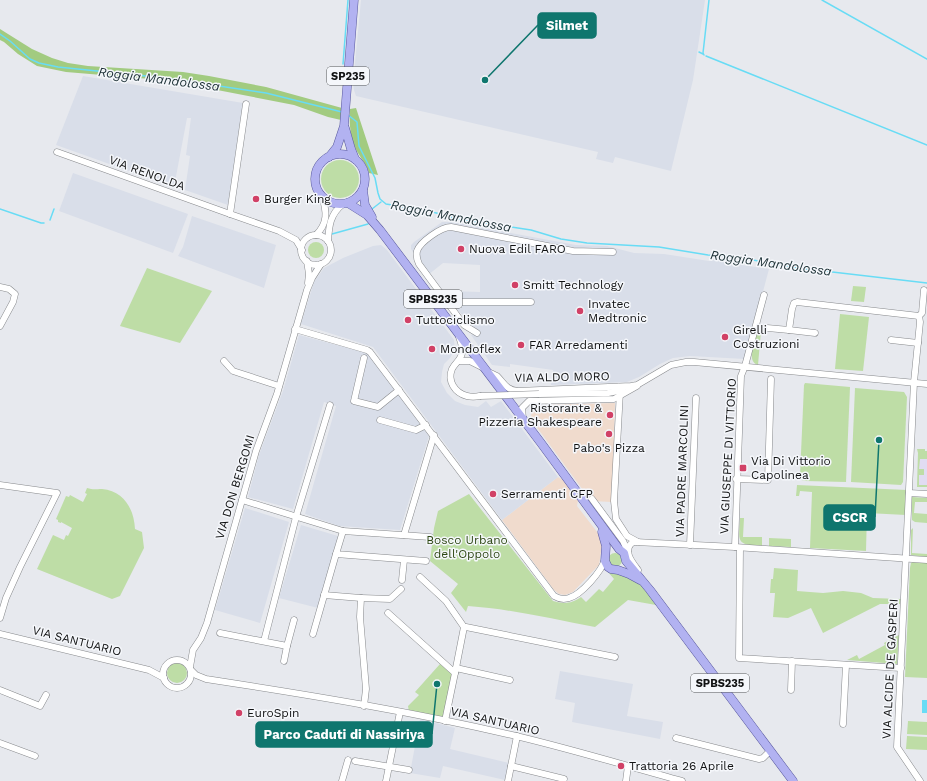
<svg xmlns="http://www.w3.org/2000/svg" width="927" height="781" viewBox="0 0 927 781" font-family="'Work Sans',sans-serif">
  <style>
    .commercial { fill: #f0dbcd }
    .built { fill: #d9dee9 }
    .education { fill: #e1dcf2 }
    .green { fill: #bedda6 }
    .forest { fill: #a2cb80 }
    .water { fill: #68dcf5 }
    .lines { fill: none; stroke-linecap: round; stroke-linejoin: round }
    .stream { stroke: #68dcf5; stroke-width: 1.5 }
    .minor-casing { stroke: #87898c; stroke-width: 7 }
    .major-casing { stroke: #58589d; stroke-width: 9 }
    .minor { stroke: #fff; stroke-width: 6 }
    .major { stroke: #b2b2f1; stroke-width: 8 }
    .minor-bridge-casing { stroke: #87898c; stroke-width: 7; stroke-linecap: butt }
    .minor-bridge { stroke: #fff; stroke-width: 6 }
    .poi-dot { fill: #d14166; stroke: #f5f7fb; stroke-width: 1.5 }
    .labels { text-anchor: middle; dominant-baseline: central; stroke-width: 3; stroke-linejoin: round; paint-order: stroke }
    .shield { fill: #f5f7fb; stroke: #555759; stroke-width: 1 }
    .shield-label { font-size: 11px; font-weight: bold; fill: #111213 }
    .street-label { font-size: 12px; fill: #111213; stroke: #f5f7fb }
    .poi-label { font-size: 12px; fill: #111213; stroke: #f5f7fb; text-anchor: start }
    .park-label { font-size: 12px; fill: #2e4814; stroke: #f5f7fb }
    .water-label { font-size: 13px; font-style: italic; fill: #1c3035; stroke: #f5f7fb }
    .leader { fill: none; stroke: #0f766e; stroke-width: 1.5 }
    .callout-dot { fill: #0f766e; stroke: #f5f7fb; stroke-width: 1.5 }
    .callout { fill: #0f766e; stroke: #0f766e; stroke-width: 1.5 }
    .callout-label { font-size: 13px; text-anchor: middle; font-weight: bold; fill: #fff }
  </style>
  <rect width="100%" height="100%" fill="#e7e9ee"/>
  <g class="commercial">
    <polygon points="615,403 612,502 591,501 533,422 531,417 532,411 536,406 541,405"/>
    <polygon points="558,477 563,480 578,500 577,506 601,537 602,545 599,565 596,568 573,592 565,595 559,594 554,590 502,520"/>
  </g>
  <g class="built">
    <polygon points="361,0 705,0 693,80 671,171 615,157 613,163 596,159 598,152 356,96 354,90 353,83"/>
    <polygon points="83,76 243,103 228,205 185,190 190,156 186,155 191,118 187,118 174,187 56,145"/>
    <polygon points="73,173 188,214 173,253 59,211"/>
    <polygon points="192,216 276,245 264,288 178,256 183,247"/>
    <polygon points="442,222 452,222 576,245 607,246 634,253 664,254 709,261 727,258 737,260 741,265 769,269 745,359 690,356 673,358 660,364 639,377 627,382 551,385 553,370 510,364 510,367 492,365 471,335 478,332 443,294 450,291 480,292 480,265 443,263 428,275 411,249 411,245 414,242"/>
    <polygon points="381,245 387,250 454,340 455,349 450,358 444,364 442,372 441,382 447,393 455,401 465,405 478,407 486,401 491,407 501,401 558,477 502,520 373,347 301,324 314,282 324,268 343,258 373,246"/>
    <polygon points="299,335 363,352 370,356 429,436 400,530 339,526 305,514 336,406 324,402 293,509 248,497 259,455 283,391"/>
    <polygon points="245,508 289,522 260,623 215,610"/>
    <polygon points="301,525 338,536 318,608 279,598"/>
    <polygon points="560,671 633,684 627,716 663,722 660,739 572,722 575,703 555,699"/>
    <polygon points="420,719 455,728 450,749 509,763 505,780 443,766 440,778 410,773"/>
  </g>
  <polygon class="education" points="918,453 927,453 927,487 917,487"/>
  <g class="green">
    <circle cx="340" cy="179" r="19"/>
    <circle cx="316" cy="250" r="8"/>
    <polygon points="147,268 212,291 180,343 120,326"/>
    <polygon points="853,286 866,287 864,302 851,301"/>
    <polygon points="840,314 869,317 863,371 835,369"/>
    <path d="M761 331 758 365C746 362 754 340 758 332Z"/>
    <polygon points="805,383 850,387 846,482 805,481 802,480 800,476 804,385"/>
    <polygon points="855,388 904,392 907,397 903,482 901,485 851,482"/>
    <polygon points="917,449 925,449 925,451 927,451 927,459 920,459 919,469 924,469 924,475 919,475 919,485 927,485 927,487 917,487 918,453"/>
    <polygon points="797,485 907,490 906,515 867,513 866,551 810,548 812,492 800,491 799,496 796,496"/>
    <path d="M87 488C93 490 96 489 102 489 124 491 134 509 135 529L142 532 144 548 120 596 112 599 37 569 53 535 64 540 66 535 68 536 72 528 61 522V523L58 522V520L56 519 66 496 69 497 70 495 83 502 87 494 85 493Z"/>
    <path d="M469 494 553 601C564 604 571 604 581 597L586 602 599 589 603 592 614 579 608 572 621 574 642 585 656 605 628 600 595 627C552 619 511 609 468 606L466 612 451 593 458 584 430 561 434 528 438 511Z"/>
    <polygon points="912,497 927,498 927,502 915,502 914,513 927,514 927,523 915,522 912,520"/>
    <path d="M740 518H744L743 537H762V546C735 545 739 541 740 518Z"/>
    <polygon points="913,528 912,553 927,554 927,557 911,555 911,530"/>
    <polygon points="769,538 791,539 791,547 769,546"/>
    <circle cx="615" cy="560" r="7"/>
    <polygon points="913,562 927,563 927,678 905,677 910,568 911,563"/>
    <polygon points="774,568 798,570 797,591 823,593 843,591 861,593 873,598 901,599 900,604 880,604 823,633 811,608 788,618 773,617 775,593 770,593 771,579 773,579"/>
    <polygon points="899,635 897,664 847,660 857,655 859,659 885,645 884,643"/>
    <circle cx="177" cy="673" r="10"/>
    <polygon points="440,664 453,675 443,718 409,712 408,706 419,695 415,692"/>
    <polygon points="908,721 927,722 927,735 907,734"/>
    <polygon points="907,736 927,737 927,750 906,749"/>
  </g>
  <g class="forest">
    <polygon points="0,29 32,49 52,58 68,63 88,66 183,72 209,76 266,87 342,108 341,120 328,117 294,105 212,89 187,82 66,72 37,66 18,54 4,42 0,40"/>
    <path d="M356 108 378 175 369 173C367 165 362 160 358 153 350 140 349 123 350 109Z"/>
  </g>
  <rect class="water" x="922" y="700" width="5" height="13"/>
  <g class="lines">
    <g class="stream">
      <polyline points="822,0 927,59"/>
      <polyline points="0,34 10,41 30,59 39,63 58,67 165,78 266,93 342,112"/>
      <polyline points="699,52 703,54"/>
      <polyline points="704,55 703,53 709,0"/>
      <polyline points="706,56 927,145"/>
      <polyline points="343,64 348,0"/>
      <polyline points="348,115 357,122 359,146 375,178 378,193 380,199 386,204 429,211 458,219 531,230 561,239 587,243 659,247 708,255 731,256 798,268 927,283"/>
      <polyline points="0,209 41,223 44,223"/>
      <polyline points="372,209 381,202"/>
      <polyline points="50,220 54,209"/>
      <polyline points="332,234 368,224"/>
    </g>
    <g class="minor-casing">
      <g id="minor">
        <polyline points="57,152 230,214 279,231 296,240 302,250"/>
        <polyline points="230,214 246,104"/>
        <path d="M316 235C328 223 327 212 322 196"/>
        <circle cx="316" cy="250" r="15"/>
        <path d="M328 241C329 226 330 214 343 204"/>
        <polyline points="307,261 309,274 308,283"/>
        <polyline points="0,287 9,289 15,294 13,302 0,326"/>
        <polyline points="764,295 745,366 741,376 735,547 927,560"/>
        <polyline points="447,302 531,302"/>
        <polyline points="756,327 789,330 792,309 794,303 797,302 919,316"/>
        <path d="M295 329 367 350 370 352 554 596C559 599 563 600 569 598 581 595 602 571 605 559"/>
        <polyline points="789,330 815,333"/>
        <path d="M477 333 464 325 419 264C417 260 416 256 417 251 420 242 441 227 451 227L573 251 613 252"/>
        <path d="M459 337C461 342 463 348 462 353 461 360 455 363 452 369 447 381 455 393 467 396 471 397 475 397 480 396"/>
        <polyline points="891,340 918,343"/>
        <polyline points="364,358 354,401 378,407 399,390"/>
        <polyline points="224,361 233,371 279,386"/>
        <polyline points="459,361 470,361 484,368"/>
        <path d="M488 372C491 373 494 375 497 376 504 383 506 390 518 391L631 386 637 385 671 365 686 362H694L927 384"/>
        <polyline points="618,387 620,391 614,501 616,519 627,536 638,542"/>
        <polyline points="539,394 608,393 623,390"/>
        <polyline points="523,419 522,408 529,401 614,399 637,386"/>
        <polyline points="380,420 416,430 426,425"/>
        <polyline points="736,479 768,480 771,379"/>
        <polyline points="0,485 57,493 20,567 6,598 0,618"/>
        <polyline points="909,493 927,494"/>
        <polyline points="592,499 623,541 628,552"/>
        <polyline points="242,500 343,531 430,537"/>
        <polyline points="343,531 336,554 426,561"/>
        <polyline points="404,535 434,435"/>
        <path d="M633 542C622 550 632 562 638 570"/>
        <polyline points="635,542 735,547"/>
        <polyline points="690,545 696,398"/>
        <polyline points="740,548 739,658 901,668"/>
        <polyline points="420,577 446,601 464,627"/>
        <polyline points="402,580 404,560"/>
        <polyline points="324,595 361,598"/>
        <polyline points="388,613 455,673 464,627 466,627 615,657"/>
        <polyline points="220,633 287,646 294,620"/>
        <polyline points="0,634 149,670 164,678"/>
        <polyline points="313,634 336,554"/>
        <polyline points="264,641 296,517 330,405"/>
        <circle cx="177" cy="674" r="14"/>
        <polyline points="284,661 287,646"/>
        <polyline points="190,667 193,650 201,638 207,623 256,451 277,394 307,290 312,278 321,264"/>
        <polyline points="456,668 510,680"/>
        <path d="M191 670 196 675 206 679C310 695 414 712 516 736 571 749 627 766 682 781"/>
        <polyline points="0,690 40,706 46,695"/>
        <polyline points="791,690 792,661"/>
        <polyline points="364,706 366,689 360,617 361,598 390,599 401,589"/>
        <polyline points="445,721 455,673"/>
        <polyline points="843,724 846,665"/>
        <polyline points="676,738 759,759 763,758 770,751"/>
        <polyline points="0,743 35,756"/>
        <polyline points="355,761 409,770"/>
        <polyline points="511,766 564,779"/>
        <polyline points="342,781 348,760"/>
        <polyline points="386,781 400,712"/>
        <polyline points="508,781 517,736"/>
        <polyline points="626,781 628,766"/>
        <polyline points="920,781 897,747 914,382 920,322 919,316 922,313 924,290"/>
      </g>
    </g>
    <g class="major-casing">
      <g id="major">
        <polyline points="345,128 351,149 355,159"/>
        <circle cx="340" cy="179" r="25"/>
        <polyline points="329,157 337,147 344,126 354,0"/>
        <polyline points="363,190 365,205 372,217"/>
        <polyline points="348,203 367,215 380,230 541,443 619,549 624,553 626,561 650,590 793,781"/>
        <polyline points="602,532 606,546 605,561 608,567 611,569 618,570 629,574 640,580"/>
      </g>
    </g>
    <use href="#minor" class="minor"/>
    <use href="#major" class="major"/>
    <g class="minor-bridge-casing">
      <polyline id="minor-bridge" points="480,396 539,394"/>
    </g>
    <use href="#minor-bridge" class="minor-bridge"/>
  </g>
  <g class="poi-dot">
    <circle cx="256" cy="199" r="4"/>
    <circle cx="461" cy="249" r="4"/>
    <circle cx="515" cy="285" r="4"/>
    <circle cx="580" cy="311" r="4"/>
    <circle cx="408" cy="320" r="4"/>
    <circle cx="725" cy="337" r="4"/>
    <circle cx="521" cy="345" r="4"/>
    <circle cx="432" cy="349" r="4"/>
    <circle cx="610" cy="415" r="4"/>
    <circle cx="609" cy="434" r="4"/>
    <rect x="739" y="464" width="8" height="8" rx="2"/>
    <circle cx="493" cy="494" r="4"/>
    <circle cx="239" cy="713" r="4"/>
    <circle cx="621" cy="766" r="4"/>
  </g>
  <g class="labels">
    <g class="shield">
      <rect x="327" y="67" width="42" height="18" rx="3"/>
      <rect x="404" y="290" width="58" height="18" rx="3"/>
      <rect x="691" y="674" width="58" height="18" rx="3"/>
    </g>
    <g class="shield-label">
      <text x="348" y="76">SP235</text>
      <text x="433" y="299">SPBS235</text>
      <text x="720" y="683">SPBS235</text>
    </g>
    <g class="street-label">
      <text transform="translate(147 173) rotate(20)">VIA RENOLDA</text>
      <text transform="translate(562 377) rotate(-1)">VIA ALDO MORO</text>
      <text transform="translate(728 456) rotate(-87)">VIA GIUSEPPE DI VITTORIO</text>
      <text transform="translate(682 471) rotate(-88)">VIA PADRE MARCOLINI</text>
      <text transform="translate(235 487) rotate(-73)">VIA DON BERGOMI</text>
      <text transform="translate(77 641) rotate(14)">VIA SANTUARIO</text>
      <text transform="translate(890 669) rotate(-87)">VIA ALCIDE DE GASPERI</text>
      <text transform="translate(495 721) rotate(13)">VIA SANTUARIO</text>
    </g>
    <g class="poi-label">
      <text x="264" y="199">Burger King</text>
      <text x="469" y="249">Nuova Edil FARO</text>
      <text x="523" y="285">Smitt Technology</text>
      <text x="588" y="304">Invatec<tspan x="588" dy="14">Medtronic</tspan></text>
      <text x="416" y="320">Tuttociclismo</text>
      <text x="733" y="330">Girelli<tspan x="733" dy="14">Costruzioni</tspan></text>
      <text x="529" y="345">FAR Arredamenti</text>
      <text x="440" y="349">Mondoflex</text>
      <text x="602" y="408" text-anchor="end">Ristorante &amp;<tspan x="602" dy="14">Pizzeria Shakespeare</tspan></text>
      <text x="609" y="448" text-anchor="middle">Pabo's Pizza</text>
      <text x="751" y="461">Via Di Vittorio<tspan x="751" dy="14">Capolinea</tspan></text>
      <text x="501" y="494">Serramenti CFP</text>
      <text x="247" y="713">EuroSpin</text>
      <text x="629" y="766">Trattoria 26 Aprile</text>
    </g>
    <g class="park-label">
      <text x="467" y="540">Bosco Urbano<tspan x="467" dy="14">dell'Oppolo</tspan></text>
    </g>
    <g class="water-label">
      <text transform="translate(159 79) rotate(7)">Roggia Mandolossa</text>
      <text transform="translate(451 216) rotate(11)">Roggia Mandolossa</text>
      <text transform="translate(771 263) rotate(8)">Roggia Mandolossa</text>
    </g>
  </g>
  <path class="leader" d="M485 80L538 25M879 440L875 517M437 684L432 734"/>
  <g class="callout-dot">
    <circle cx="485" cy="80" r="4"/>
    <circle cx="879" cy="440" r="4"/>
    <circle cx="437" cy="684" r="4"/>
  </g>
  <g class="callout">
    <rect x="538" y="13" width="58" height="25" rx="4"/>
    <rect x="824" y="505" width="51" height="25" rx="4"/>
    <rect x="256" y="722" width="176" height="25" rx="4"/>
  </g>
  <g class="callout-label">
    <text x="567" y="30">Silmet</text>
    <text x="850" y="522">CSCR</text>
    <text x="344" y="739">Parco Caduti di Nassiriya</text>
  </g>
</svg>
